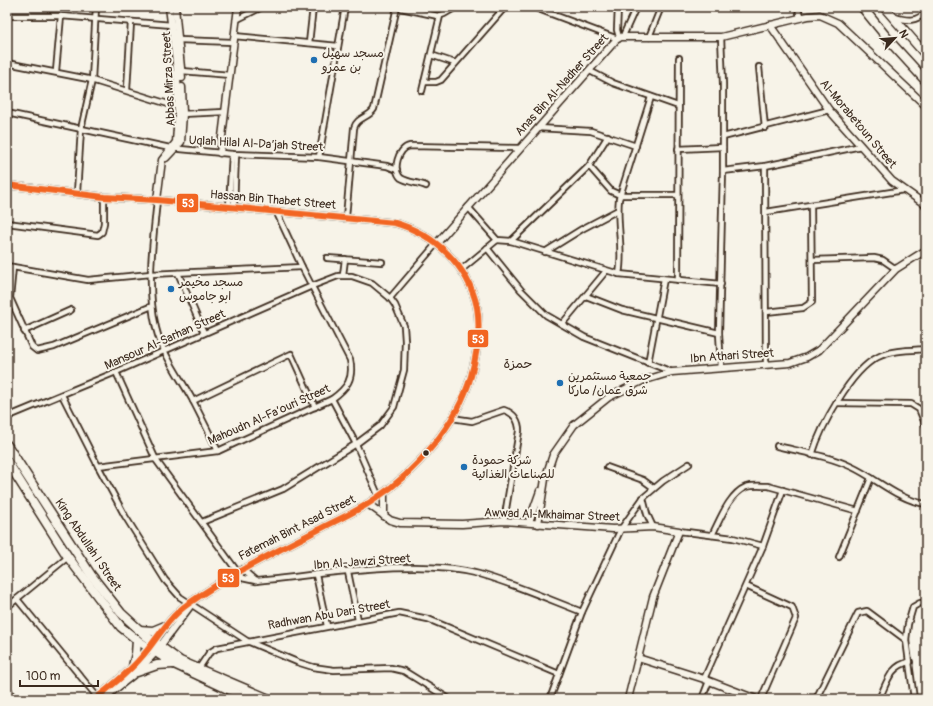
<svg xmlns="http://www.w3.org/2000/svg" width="933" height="706" viewBox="0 0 933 706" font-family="Pangolin,'Playpen Sans Arabic',sans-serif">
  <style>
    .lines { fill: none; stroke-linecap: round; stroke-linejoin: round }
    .minor-casing { stroke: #3b2a1e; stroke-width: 8 }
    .tertiary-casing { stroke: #3b2a1e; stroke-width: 9 }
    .primary-casing { stroke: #3b2a1e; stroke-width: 11 }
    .trunk-casing { stroke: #3b2a1e; stroke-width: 11 }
    .minor { stroke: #f7f3e8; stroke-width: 4.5 }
    .tertiary { stroke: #f7f3e8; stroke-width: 6 }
    .primary { stroke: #f7f3e8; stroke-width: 8 }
    .trunk { stroke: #f7f3e8; stroke-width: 8 }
    .bus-1-casing { stroke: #f7f3e8; stroke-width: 9 }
    .bus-1 { stroke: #f26522; stroke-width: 6 }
    .poi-dot { fill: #1f6fb2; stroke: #f7f3e8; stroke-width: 1.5 }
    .bus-dot { fill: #3b2a1e; stroke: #f7f3e8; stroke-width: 1.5 }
    .labels { text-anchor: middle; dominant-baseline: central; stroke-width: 4; stroke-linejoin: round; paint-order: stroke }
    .poi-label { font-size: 12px; fill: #3b2a1e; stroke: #f7f3e8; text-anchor: start }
    .street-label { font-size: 12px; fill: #3b2a1e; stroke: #f7f3e8 }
    .neighbourhood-label { font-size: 13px; fill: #3b2a1e; stroke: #f7f3e8 }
    .line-badge { stroke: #f7f3e8; stroke-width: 1.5 }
    .badge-label { font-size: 11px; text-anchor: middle; font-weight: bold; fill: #fff }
  </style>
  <rect width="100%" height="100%" fill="#f7f3e8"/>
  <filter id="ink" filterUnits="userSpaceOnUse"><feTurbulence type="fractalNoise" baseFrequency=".025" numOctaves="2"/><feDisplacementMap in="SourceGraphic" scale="8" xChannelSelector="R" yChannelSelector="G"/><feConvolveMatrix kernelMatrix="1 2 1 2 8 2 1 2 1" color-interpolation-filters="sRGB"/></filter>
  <g filter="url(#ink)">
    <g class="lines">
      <g class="minor-casing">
        <g id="minor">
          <polyline points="396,7 438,16 444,14 456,7"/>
          <polyline points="533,7 618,39"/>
          <polyline points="618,7 617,30 619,37"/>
          <polyline points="798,7 800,18"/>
          <polyline points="7,16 61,16 172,25"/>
          <path d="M895 17C907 21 916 22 926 12"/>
          <polyline points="236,20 262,7"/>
          <polyline points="234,36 338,46"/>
          <polyline points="623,36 636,7"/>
          <polyline points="649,37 661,7"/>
          <polyline points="179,40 233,42"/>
          <polyline points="309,43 313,7"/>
          <polyline points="431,55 455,63"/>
          <polyline points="7,63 88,79 178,107"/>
          <polyline points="759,67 765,128"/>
          <polyline points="56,71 61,16"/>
          <polyline points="182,71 230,75"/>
          <polyline points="590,71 613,83 678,106"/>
          <polyline points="424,82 436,82 441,80 505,7"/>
          <polyline points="127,90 131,22"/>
          <polyline points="422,91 440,16"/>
          <polyline points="7,113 170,148 232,154 319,157 387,166 397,170"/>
          <polyline points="181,114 225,112"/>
          <polyline points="538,128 591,131 636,146"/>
          <polyline points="723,137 829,110"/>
          <polyline points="678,149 723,147"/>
          <polyline points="319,157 345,7"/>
          <polyline points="589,166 611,191 620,195 678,195"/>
          <polyline points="765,166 766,365"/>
          <polyline points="723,171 765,166 861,146"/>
          <path d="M426 186C419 183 407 182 401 178 392 170 398 148 410 146L520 148"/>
          <polyline points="77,193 81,129 92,80 96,7"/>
          <path d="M157 200C153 242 146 286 156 328 162 353 179 376 192 399 201 416 209 433 218 451"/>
          <polyline points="229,207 232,154"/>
          <polyline points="234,207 236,155"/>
          <polyline points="468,207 497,240 511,241 619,274 721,284"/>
          <polyline points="766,212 904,190"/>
          <path d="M346 217 354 128C357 117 369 118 374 109L397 7"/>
          <polyline points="7,223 98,235 102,232 104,223 104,197"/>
          <polyline points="511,241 589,166 608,136"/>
          <polyline points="487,248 521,290 546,315 584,337 672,372"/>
          <polyline points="545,252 582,229 618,210"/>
          <polyline points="327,258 382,262"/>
          <polyline points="812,260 874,258 883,260 896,269"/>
          <polyline points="7,266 88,280 151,274 302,267"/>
          <polyline points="13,267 10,298 32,347 37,351 54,347 152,306"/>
          <polyline points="461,270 497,240"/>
          <polyline points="178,273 204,333"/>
          <path d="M619 274C624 249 616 224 619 199L651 97"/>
          <polyline points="343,275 345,259"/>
          <polyline points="678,280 679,58"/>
          <polyline points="586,296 622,310 719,333"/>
          <polyline points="390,298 437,243"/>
          <polyline points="766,312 803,308 812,302 811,206"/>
          <polyline points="562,324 606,271"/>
          <polyline points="24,331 71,310"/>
          <polyline points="648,363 664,279"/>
          <polyline points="721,368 719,333 723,171 723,84 721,37"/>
          <path d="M116 372 156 460 242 578 256 581C322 575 415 557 479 574 514 584 548 599 582 612"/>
          <polyline points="62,395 98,466 125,516 165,580 180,597 247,641 297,662 313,667 334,670 391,668 404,671 449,699"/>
          <polyline points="332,399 356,444 379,497"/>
          <polyline points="193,401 291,354 315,407"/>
          <polyline points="836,403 911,404 919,409 926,426"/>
          <polyline points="7,417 116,372 312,286 338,276 352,276 372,283 390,298 395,305 404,326 405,341 404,370 394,407 380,426 356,444 283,489 202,522"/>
          <path d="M452 418 472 421 504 410C514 413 519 421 519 431L504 521"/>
          <path d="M777 446C802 452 829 456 852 467 876 478 898 500 926 504"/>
          <path d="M812 455C821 426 851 370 878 357 891 350 911 350 926 349"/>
          <path d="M98 466 218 451 332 399C347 388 354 379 350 360L302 267 276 211"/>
          <polyline points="607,467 643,480 654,488"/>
          <polyline points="643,498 647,514 653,527"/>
          <polyline points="679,531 733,538 763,546"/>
          <path d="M712 535C720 520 729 494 746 487 753 485 761 486 768 486L858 511"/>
          <polyline points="839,557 871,478"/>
          <polyline points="242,569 256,581"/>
          <polyline points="348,572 358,620"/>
          <polyline points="316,575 327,626"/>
          <polyline points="746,586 792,607 796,618 761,699"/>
          <polyline points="17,599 99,699"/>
          <polyline points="7,607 68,557"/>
          <polyline points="199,668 209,653 217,648 399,613 428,619 559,674"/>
          <polyline points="704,679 763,546 783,490"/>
          <polyline points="550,699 582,612 621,529 643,498 663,481 689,464"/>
          <polyline points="702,699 709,681"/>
          <polyline points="816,699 858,613 867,611 906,640"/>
          <path d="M879 699C887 683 890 665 910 662"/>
          <polyline points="914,699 906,640 908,624 913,607 920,603 926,603"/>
        </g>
      </g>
      <g class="tertiary-casing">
        <g id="tertiary">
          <polyline points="175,7 182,78"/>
          <polyline points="770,25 829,110 892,181 926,205"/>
          <polyline points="220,153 238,7"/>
          <polyline points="166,158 181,142 183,114 182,87"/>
          <path d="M7 185 104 197 157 200 395 223C434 234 468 265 477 307 481 330 477 354 471 376 457 424 416 472 375 499 357 512 336 520 316 531 273 553 229 575 188 604 172 615 161 632 149 648 134 668 114 684 95 699"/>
          <polyline points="157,200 162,160 176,142 178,114 177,71 169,7"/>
          <polyline points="437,243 616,40 621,37 721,37 808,16 820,15 838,23 926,106"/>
          <polyline points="384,493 384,516"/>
          <polyline points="368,504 390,520 400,523 462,524 504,521 613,529 653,527 679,531 653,597 628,699"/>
          <polyline points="529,522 540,491"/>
          <polyline points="538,524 545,479 553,455 574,425 609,397 642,381 672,372 790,363 807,357 819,350 896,269 926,250"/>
          <polyline points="638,658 704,679 756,699"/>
          <polyline points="7,688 13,699"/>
          <polyline points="103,699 137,672 155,653 191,605"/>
        </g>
      </g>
      <g class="primary-casing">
        <g id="primary">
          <polyline points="7,445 91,575 121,613 146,636 180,661 269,699"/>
          <polyline points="7,461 68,557 121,627 137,640 174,664 249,699"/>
          <polyline points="139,630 153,631 165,626"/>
          <polyline points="133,666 136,654 137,640"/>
          <polyline points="137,672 157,665 173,664"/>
        </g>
      </g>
      <g class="trunk-casing">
        <g id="trunk">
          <polyline points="862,7 893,45 926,81"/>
          <polyline points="884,7 926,55"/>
        </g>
      </g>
      <use href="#minor" class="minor"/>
      <use href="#tertiary" class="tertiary"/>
      <use href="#primary" class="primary"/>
      <use href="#trunk" class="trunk"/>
      <g class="bus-1-casing">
        <path id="bus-1" d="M7 185 104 197 157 200 395 223C434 234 468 265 477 307 481 330 477 354 471 376 457 424 416 472 375 499 357 512 336 520 316 531 273 553 229 575 188 604 172 615 161 632 149 648 134 668 114 684 95 699"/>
      </g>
      <use href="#bus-1" class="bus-1"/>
    </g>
  </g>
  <g class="poi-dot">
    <circle cx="314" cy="60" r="4"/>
    <circle cx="171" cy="289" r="4"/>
    <circle cx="560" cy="383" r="4"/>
    <circle cx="464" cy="467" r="4"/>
  </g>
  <circle class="bus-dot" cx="426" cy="453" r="3.5"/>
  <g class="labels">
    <g class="poi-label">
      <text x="322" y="53">مسجد سهيل<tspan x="322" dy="14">بن عمرو</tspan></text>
      <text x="179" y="282">مسجد مخيمر<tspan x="179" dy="14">ابو جاموس</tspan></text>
      <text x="568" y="376">جمعية مستثمرين<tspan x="568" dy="14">شرق عمان/ ماركا</tspan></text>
      <text x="472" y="460">شركة حمودة<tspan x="472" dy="14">للصناعات الغذائية</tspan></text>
    </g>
    <g class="street-label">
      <text transform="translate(169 79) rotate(-93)">Abbas Mirza Street</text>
      <text transform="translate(562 85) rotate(-48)">Anas Bin Al-Nadher Street</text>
      <text transform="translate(858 124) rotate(50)">Al-Morabetoun Street</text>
      <text transform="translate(256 144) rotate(3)">Uqlah Hilal Al-Da’jah Street</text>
      <text transform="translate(273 200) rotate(5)">Hassan Bin Thabet Street</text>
      <text transform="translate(165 340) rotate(-24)">Mansour Al-Sarhan Street</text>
      <text transform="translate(732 356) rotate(-4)">Ibn Athari Street</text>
      <text transform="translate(269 415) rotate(-24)">Mahoudn Al-Fa’ouri Street</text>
      <text transform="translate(552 515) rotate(2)">Awwad Al-Mkhaimar Street</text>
      <text transform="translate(297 528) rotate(-27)">Fatemah Bint Asad Street</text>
      <text transform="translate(88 545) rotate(56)">King Abdullah I Street</text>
      <text transform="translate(362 562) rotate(-4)">Ibn Al-Jawzi Street</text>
      <text transform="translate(329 615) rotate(-10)">Radhwan Abu Dari Street</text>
    </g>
    <g class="neighbourhood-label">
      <text x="518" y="364">حمزة</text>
    </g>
  </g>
  <g class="line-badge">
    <rect x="176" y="193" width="23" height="20" rx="4" fill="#f26522"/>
    <rect x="467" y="329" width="22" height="19" rx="4" fill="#f26522"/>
    <rect x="217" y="568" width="23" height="20" rx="4" fill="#f26522"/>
  </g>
  <g class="badge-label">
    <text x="188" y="207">53</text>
    <text x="478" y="343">53</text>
    <text x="228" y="582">53</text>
  </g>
  <rect width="933" height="706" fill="none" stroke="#f7f3e8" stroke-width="24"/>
  <rect x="12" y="12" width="909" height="682" fill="none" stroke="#3b2a1e" stroke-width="1.5" filter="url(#ink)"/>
  <g transform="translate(895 38) rotate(64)" stroke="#f7f3e8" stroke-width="3" paint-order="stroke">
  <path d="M0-3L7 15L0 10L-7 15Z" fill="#3b2a1e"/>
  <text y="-6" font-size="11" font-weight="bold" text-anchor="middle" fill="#3b2a1e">N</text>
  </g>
  <path d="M20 680v6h78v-6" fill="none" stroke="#3b2a1e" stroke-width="2"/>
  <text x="26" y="680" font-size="12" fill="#3b2a1e" stroke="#f7f3e8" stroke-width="3" paint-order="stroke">100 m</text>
</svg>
